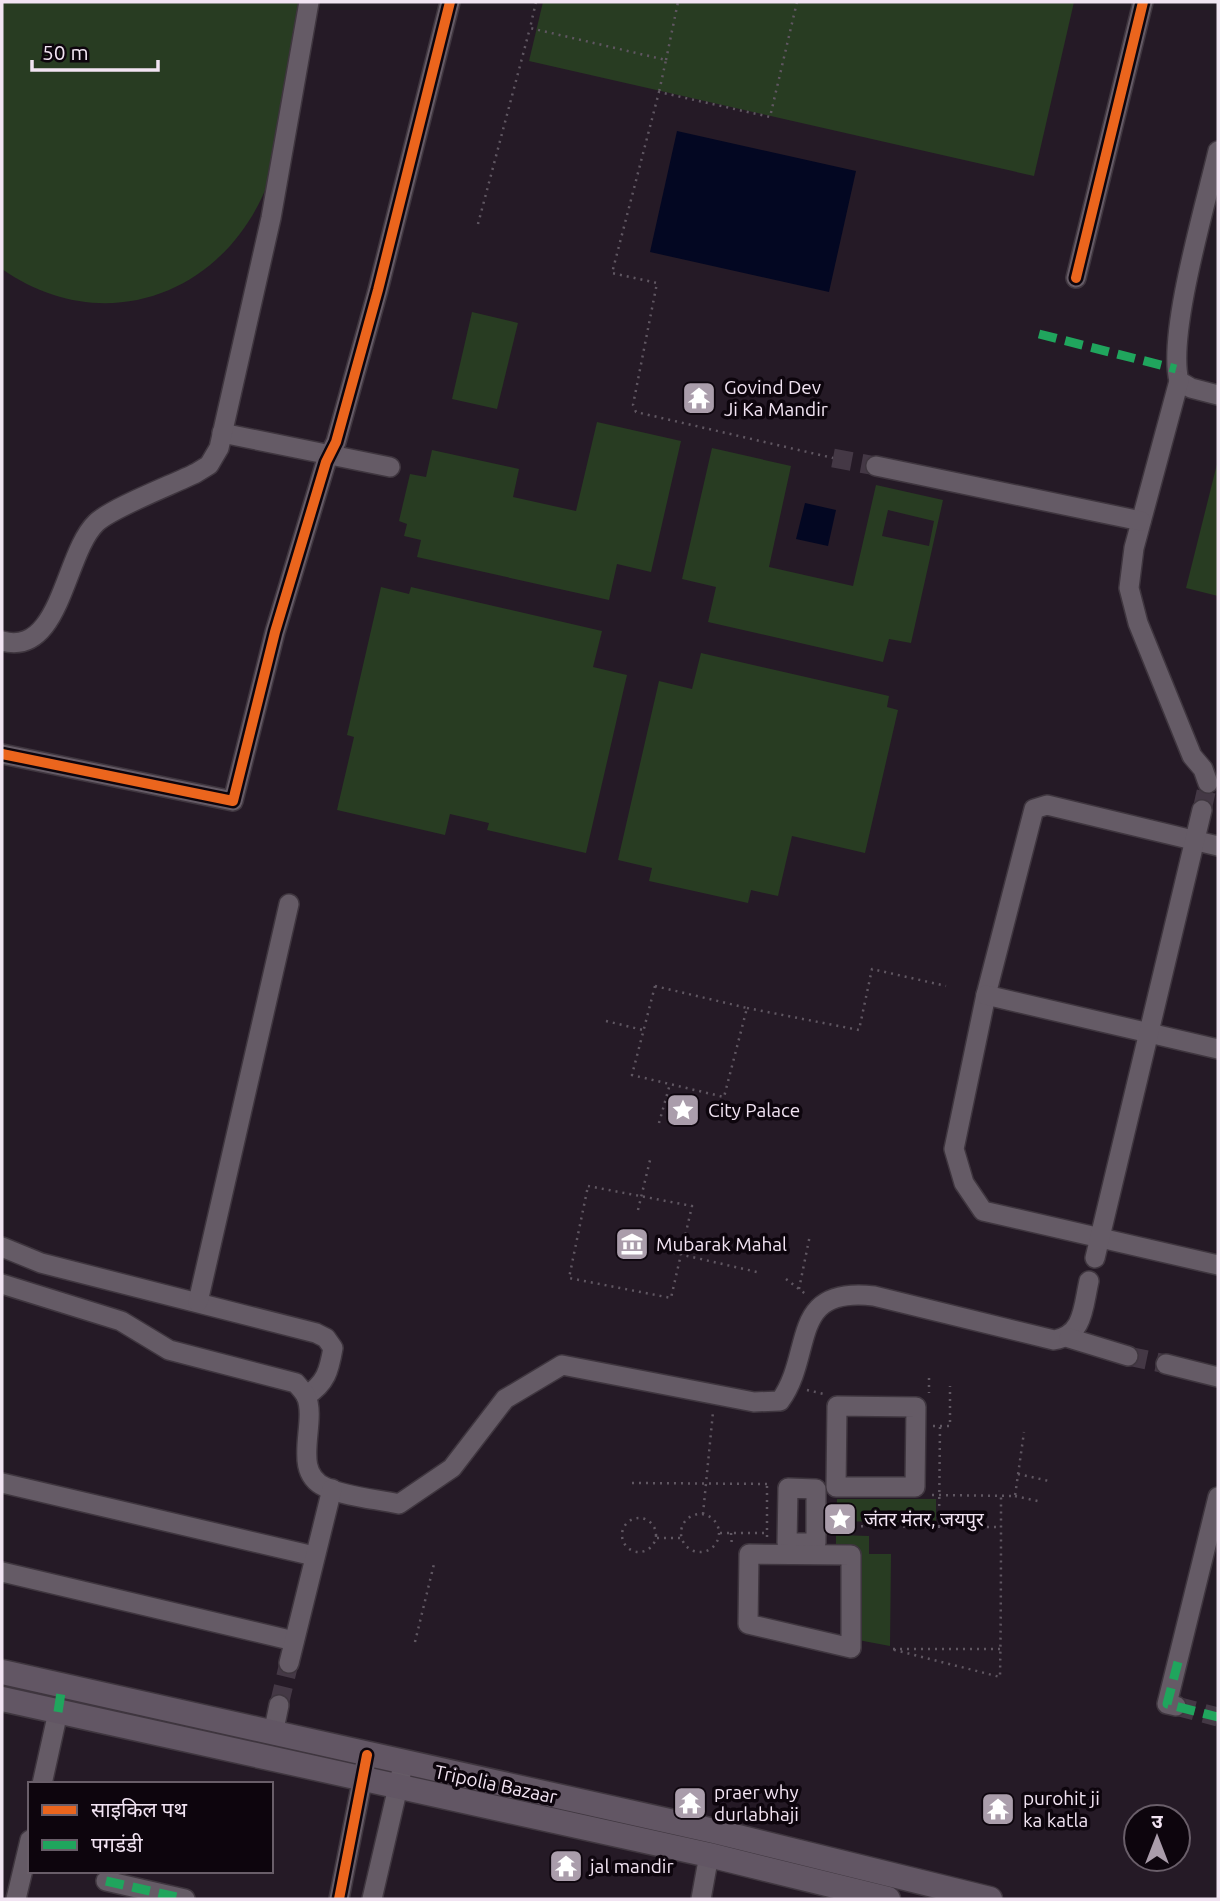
<svg xmlns="http://www.w3.org/2000/svg" width="1220" height="1901" viewBox="0 0 1220 1901" font-family="Ubuntu,'Noto Sans Devanagari',sans-serif">
  <style>
    .green { fill: #283c22; fill-rule: evenodd }
    .water { fill: #030722 }
    .lines { fill: none; stroke-linecap: round; stroke-linejoin: round }
    .minor-tunnel { stroke: #443845; stroke-width: 19; stroke-dasharray: 19 10; stroke-linecap: butt }
    .minor-casing { stroke: #3f363f; stroke-width: 22 }
    .major-casing { stroke: #3f363f; stroke-width: 27 }
    .path { stroke: #605762; stroke-width: 2.5; stroke-dasharray: 2 5; stroke-linecap: butt }
    .minor { stroke: #655b66; stroke-width: 19 }
    .major { stroke: #625664; stroke-width: 24 }
    .quiet { stroke: #20a55d; stroke-width: 9; stroke-dasharray: 18 9; stroke-linecap: butt }
    .cycleway-casing { stroke: #0d050d; stroke-width: 15 }
    .cycleway { stroke: #eb651d; stroke-width: 10 }
    .labels { text-anchor: middle; dominant-baseline: central; stroke-width: 7; stroke-linejoin: round; paint-order: stroke }
    .poi-label { font-size: 19px; fill: #f2e4f3; stroke: #0d050d; text-anchor: start }
    .street-label { font-size: 19px; fill: #f2e4f3; stroke: #0d050d }
  </style>
  <rect width="100%" height="100%" fill="#251a26"/>
  <g class="green">
    <path d="M2 2H311L268 183C225 295 103 340 2 269Z"/>
    <polygon points="543,2 1074,2 1034,176 529,61"/>
    <polygon points="472,312 518,323 497,409 452,399"/>
    <polygon points="597,422 681,441 651,572 617,564 609,600 417,557 421,540 404,536 407,524 399,521 410,474 426,477 432,450 519,469 513,497 576,511"/>
    <path d="M712 448 791 466 769 567 853 586 876 485 943 500 911 643 889 639 883 662 708 622 716 587 682 579ZM888 510 934 521 929 546 882 536Z"/>
    <polygon points="1218,460 1218,596 1186,588"/>
    <polygon points="381,587 409,594 411,587 602,631 593,667 627,675 586,853 487,830 489,823 450,814 445,835 337,810 354,737 347,735"/>
    <polygon points="701,653 889,696 887,707 898,710 865,853 792,836 778,896 751,890 748,903 649,881 652,868 618,860 659,681 692,689"/>
    <polygon points="837,1499 936,1499 936,1523 836,1521"/>
    <polygon points="836,1535 869,1536 869,1554 891,1554 890,1646 858,1640 857,1557 836,1558"/>
  </g>
  <g class="water">
    <polygon points="677,131 856,171 829,292 650,252"/>
    <polygon points="805,503 836,510 828,546 796,539"/>
  </g>
  <g class="lines">
    <g class="minor-tunnel">
      <polyline points="833,458 876,466"/>
      <polyline points="1202,810 1208,783"/>
      <polyline points="1128,1356 1166,1364"/>
      <polyline points="279,1705 289,1663"/>
      <polyline points="1176,1706 1218,1717"/>
    </g>
    <g class="minor-casing">
      <g id="minor">
        <path d="M1218 151C1206 203 1167 334 1179 381L1191 388 1218 395"/>
        <polyline points="1076,278 1143,2"/>
        <polyline points="1179,381 1134,548 1129,588 1138,623 1192,756 1203,769 1208,783"/>
        <polyline points="222,433 390,467"/>
        <polyline points="876,466 1141,521"/>
        <path d="M2 641C61 657 64 554 96 523 111 508 174 484 196 473L209 465 219 448 271 218 309 2"/>
        <polyline points="2,754 233,801 275,632 326,462 336,442 378,290 450,2"/>
        <polyline points="1218,846 1047,805 1034,809 986,995 954,1149 964,1183 983,1211 1218,1265"/>
        <polyline points="986,995 1218,1049"/>
        <path d="M2 1247 41 1263 316 1333 326 1338 333 1348C329 1371 326 1383 306 1396"/>
        <polyline points="1095,1258 1202,810"/>
        <path d="M2 1284 121 1321 169 1350 296 1383C299 1387 304 1392 306 1396 318 1423 290 1471 325 1487 346 1497 376 1499 399 1504L452 1468 505 1399 562 1365 754 1402 780 1401C815 1353 787 1286 874 1296L1054 1340C1084 1335 1083 1307 1089 1281"/>
        <polyline points="198,1302 289,904"/>
        <polyline points="1069,1338 1128,1356"/>
        <polyline points="1166,1364 1218,1377"/>
        <polygon points="837,1406 916,1407 915,1487 836,1487"/>
        <polyline points="2,1483 314,1556"/>
        <polygon points="788,1488 816,1489 816,1543 787,1543"/>
        <polygon points="749,1554 851,1555 851,1648 748,1624"/>
        <polyline points="2,1572 294,1641"/>
        <polyline points="289,1663 332,1489"/>
        <polyline points="1176,1706 1167,1704 1218,1497"/>
        <polyline points="273,1734 279,1705"/>
        <polyline points="42,1784 58,1712"/>
        <polyline points="106,1881 185,1899"/>
        <polyline points="16,1899 30,1840"/>
        <polyline points="339,1899 365,1766"/>
        <polyline points="372,1899 401,1774"/>
        <polyline points="701,1899 709,1855"/>
      </g>
    </g>
    <g class="major-casing">
      <g id="major">
        <polyline points="2,1672 714,1831 990,1899"/>
        <polyline points="2,1699 709,1855 888,1899"/>
      </g>
    </g>
    <g class="path">
      <polyline points="536,2 530,28 666,60 659,92"/>
      <polyline points="797,2 770,117 659,92 612,273 657,283 633,405 636,412 833,458"/>
      <polyline points="666,60 678,2"/>
      <polyline points="478,224 530,28"/>
      <polygon points="655,986 747,1008 724,1097 632,1075"/>
      <polyline points="747,1008 859,1030 872,969 946,986"/>
      <polyline points="606,1021 643,1030"/>
      <polyline points="659,1123 670,1084"/>
      <polygon points="588,1186 692,1206 671,1298 569,1278"/>
      <polyline points="638,1210 651,1156"/>
      <polyline points="666,1251 757,1272"/>
      <polyline points="786,1279 808,1296"/>
      <polyline points="799,1289 810,1235"/>
      <polyline points="929,1378 929,1393"/>
      <polyline points="807,1390 824,1394"/>
      <polyline points="933,1426 950,1426 950,1386"/>
      <polyline points="1018,1474 1049,1481"/>
      <polyline points="632,1483 772,1484"/>
      <polyline points="932,1495 1015,1496 1024,1432"/>
      <polyline points="1015,1496 1042,1502"/>
      <polyline points="703,1514 713,1412"/>
      <circle cx="700" cy="1533" r="19"/>
      <circle cx="639" cy="1535" r="17"/>
      <polyline points="833,1526 1001,1527"/>
      <polyline points="939,1527 940,1426"/>
      <polyline points="720,1533 767,1533"/>
      <polyline points="731,1533 732,1547"/>
      <polyline points="767,1537 767,1484"/>
      <polyline points="657,1538 682,1538"/>
      <polyline points="415,1642 434,1564"/>
      <path d="M1000 1649H891L1000 1677C1001 1617 1001 1556 1001 1496"/>
    </g>
    <use href="#minor" class="minor"/>
    <use href="#major" class="major"/>
    <g class="quiet">
      <polyline points="1039,334 1176,369"/>
      <polyline points="1178,1662 1167,1704 1218,1717"/>
      <polyline points="58,1712 62,1686"/>
      <polyline points="106,1881 185,1899"/>
    </g>
    <g class="cycleway-casing">
      <g id="cycleway">
        <polyline points="1076,278 1143,2"/>
        <polyline points="2,754 233,801 275,632 326,462 336,442 378,290 450,2"/>
        <polyline points="339,1899 367,1755"/>
      </g>
    </g>
    <use href="#cycleway" class="cycleway"/>
  </g>
  <defs>
    <g id="temple-square" transform="scale(1.75)"><rect x="-9" y="-9" width="18" height="18" rx="4" fill="#aa9dab" stroke="#0d050d"/><path d="M0-6L5-2H3V0L6.5 2.5H4V6H1.5V3h-3V6H-4V2.5H-6.5L-3 0V-2H-5Z" fill="#fff"/></g>
    <g id="sight-square" transform="scale(1.75)"><rect x="-9" y="-9" width="18" height="18" rx="4" fill="#aa9dab" stroke="#0d050d"/><path d="M0-6L1.8-2.2L6-1.7L2.9 1.2L3.7 5.4L0 3.3L-3.7 5.4L-2.9 1.2L-6-1.7L-1.8-2.2Z" fill="#fff"/></g>
    <g id="museum-square" transform="scale(1.75)"><rect x="-9" y="-9" width="18" height="18" rx="4" fill="#aa9dab" stroke="#0d050d"/><path d="M0-6L6-3V-2H-6V-3ZM-5-1h2V3h-2ZM-1-1h2V3h-2ZM3-1h2V3H3ZM-6 4H6V6H-6Z" fill="#fff"/></g>
  </defs>
  <g fill-rule="evenodd">
    <use href="#temple-square" x="699" y="398"/>
    <use href="#sight-square" x="683" y="1110"/>
    <use href="#museum-square" x="632" y="1244"/>
    <use href="#sight-square" x="840" y="1519"/>
    <use href="#temple-square" x="690" y="1803"/>
    <use href="#temple-square" x="998" y="1809"/>
    <use href="#temple-square" x="566" y="1866"/>
  </g>
  <g class="labels">
    <g class="poi-label">
      <text x="724" y="387">Govind Dev<tspan x="724" dy="22">Ji Ka Mandir</tspan></text>
      <text x="708" y="1110">City Palace</text>
      <text x="656" y="1244">Mubarak Mahal</text>
      <text x="864" y="1519">जंतर मंतर, जयपुर</text>
      <text x="714" y="1792">praer why<tspan x="714" dy="22">durlabhaji</tspan></text>
      <text x="1023" y="1798">purohit ji<tspan x="1023" dy="22">ka katla</tspan></text>
      <text x="590" y="1866">jal mandir</text>
    </g>
    <g class="street-label">
      <text transform="translate(496 1784) rotate(12)">Tripolia Bazaar</text>
    </g>
  </g>
  <rect width="1220" height="1901" fill="none" stroke="#f2e4f3" stroke-width="7"/>
  <rect x="28" y="1782" width="245" height="91" fill="#0d050d" stroke="#695e69" stroke-width="2"/>
  <rect x="42" y="1805" width="35" height="10" fill="#eb651d" stroke="#695e69" stroke-width="2"/>
  <text x="91" y="1817" font-size="21" fill="#f2e4f3">साइकिल पथ</text>
  <rect x="42" y="1840" width="35" height="10" fill="#20a55d" stroke="#695e69" stroke-width="2"/>
  <text x="91" y="1852" font-size="21" fill="#f2e4f3">पगडंडी</text>
  <g transform="translate(1157 1838)"><circle r="33" fill="#0d050d" stroke="#695e69" stroke-width="2"/>
  <path d="M0-5L12 26L0 18L-12 26Z" fill="#aa9dab"/>
  <text y="-10" font-size="19" font-weight="bold" text-anchor="middle" fill="#f2e4f3">उ</text>
  </g>
  <path d="M32 60v10h126v-10" fill="none" stroke="#f2e4f3" stroke-width="3.5"/>
  <text x="42" y="60" font-size="21" fill="#f2e4f3" stroke="#0d050d" stroke-width="5" paint-order="stroke">50 m</text>
</svg>
